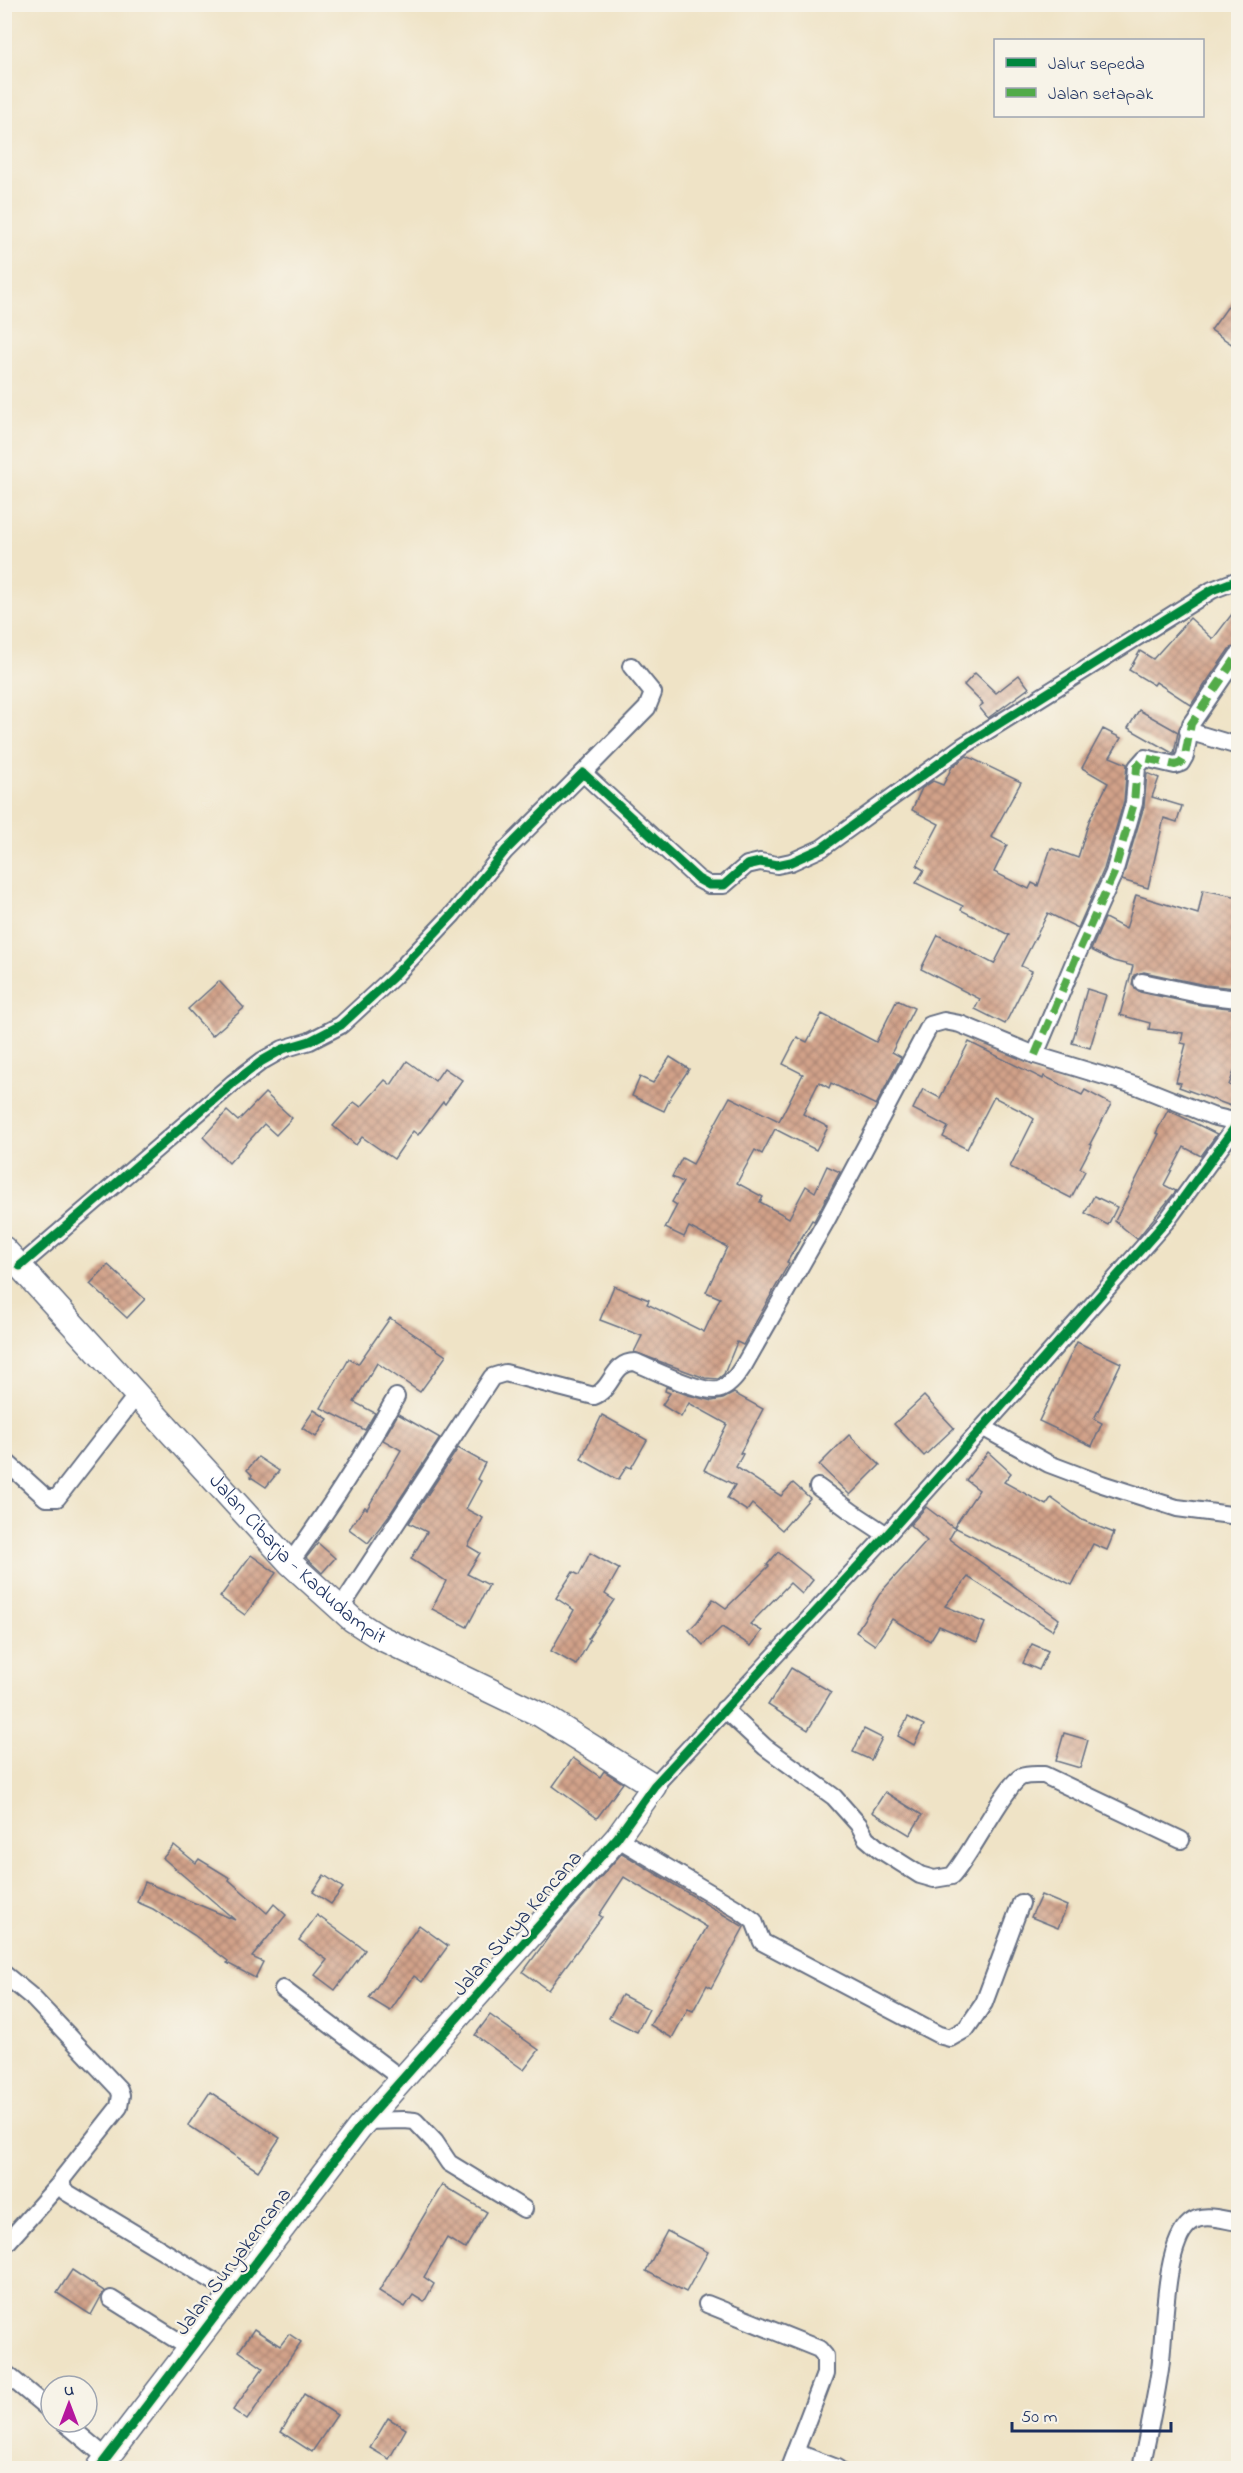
<svg xmlns="http://www.w3.org/2000/svg" width="1243" height="2473" viewBox="0 0 1243 2473" font-family="'Indie Flower',sans-serif">
  <style>
    .building { fill: url(#building-cross-hatch) }
    .lines { fill: none; stroke-linecap: round; stroke-linejoin: round }
    .street-casing { stroke: #656e82; stroke-width: 20 }
    .secondary-casing { stroke: #656e82; stroke-width: 27 }
    .street { stroke: #fff; stroke-width: 16 }
    .secondary { stroke: #fff; stroke-width: 24 }
    .quiet { stroke: #52ab49; stroke-width: 8; stroke-dasharray: 15 8; stroke-linecap: butt }
    .cycleway-casing { stroke: #f7f3e8; stroke-width: 13 }
    .cycleway { stroke: #00873e; stroke-width: 9 }
    .labels { text-anchor: middle; dominant-baseline: central; stroke-width: 4.5; stroke-linejoin: round; paint-order: stroke }
    .street-label { font-size: 21px; fill: #1b2f5e; stroke: #f7f3e8 }
  </style>
  <defs>
    <pattern id="building-cross-hatch" width="8" height="8" patternUnits="userSpaceOnUse" patternTransform="scale(1.5)"><rect width="8" height="8" fill="#d2a289"/><path d="M0 0l8 8M0 8l8-8" fill="none" stroke="#aa8473"/></pattern>
  </defs>
  <rect width="100%" height="100%" fill="#f7f3e8"/>
  <filter id="ink" filterUnits="userSpaceOnUse"><feTurbulence type="fractalNoise" baseFrequency=".0167" numOctaves="2"/><feDisplacementMap in="SourceGraphic" scale="12" xChannelSelector="R" yChannelSelector="G"/><feConvolveMatrix kernelMatrix="1 2 1 2 8 2 1 2 1" color-interpolation-filters="sRGB"/></filter>
  <filter id="wash" filterUnits="userSpaceOnUse"><feTurbulence type="fractalNoise" baseFrequency=".008" numOctaves="4" result="noise"/><feDisplacementMap in="SourceGraphic" scale="24" xChannelSelector="R" yChannelSelector="G"/><feGaussianBlur stdDeviation="1.35" result="paint"/><feColorMatrix in="noise" values="0 0 0 0 0 0 0 0 0 0 0 0 0 0 0 0 0 1.4 0 .05"/><feComposite in="paint" operator="in"/></filter>
  <g filter="url(#wash)">
    <rect width="100%" height="100%" fill="#efe3c6"/>
    <g id="blocks">
      <g class="building">
        <polygon points="1239,291 1239,349 1211,330"/>
        <polygon points="1239,605 1239,645 1229,649 1191,705 1156,682 1154,685 1129,670 1140,651 1153,659 1190,618 1213,639"/>
        <polygon points="975,673 996,693 1019,675 1029,688 988,718 979,707 983,704 964,685"/>
        <polygon points="1139,710 1178,732 1174,754 1128,728"/>
        <polygon points="1103,729 1121,738 1110,757 1127,764 1124,801 1104,869 1078,928 1048,913 1021,966 1032,971 1005,1024 975,1009 980,999 921,969 938,935 994,964 1009,935 961,910 963,906 916,883 924,870 917,866 939,824 912,810 922,788 933,781 943,785 952,767 967,756 1021,782 991,837 1007,845 994,872 1029,889 1032,883 1038,886 1051,848 1078,858 1089,821 1108,783 1082,768"/>
        <polygon points="1147,773 1159,778 1152,797 1182,806 1177,822 1164,818 1148,888 1122,880 1144,806"/>
        <polygon points="1203,890 1239,897 1239,976 1236,988 1205,985 1144,972 1134,975 1132,985 1140,992 1201,1005 1239,1009 1239,1058 1229,1085 1238,1089 1231,1106 1179,1087 1181,1083 1176,1082 1186,1044 1181,1043 1183,1033 1149,1029 1150,1023 1120,1015 1133,966 1113,961 1091,950 1105,918 1126,929 1136,895 1198,914"/>
        <polygon points="219,981 244,1008 212,1036 188,1009"/>
        <polygon points="1087,989 1106,995 1090,1048 1072,1043"/>
        <polygon points="897,1000 914,1008 892,1052 901,1057 876,1105 831,1083 829,1088 819,1082 803,1114 828,1127 816,1150 775,1129 762,1154 755,1150 737,1183 763,1197 760,1202 789,1218 806,1186 815,1192 827,1166 840,1172 814,1221 812,1220 787,1262 789,1263 743,1345 737,1342 724,1374 718,1379 705,1378 634,1352 642,1336 600,1320 614,1286 649,1300 647,1304 704,1332 720,1298 706,1292 727,1247 689,1227 684,1237 665,1228 677,1205 672,1202 683,1182 672,1177 682,1158 693,1164 730,1097 779,1121 803,1074 783,1064 797,1037 807,1042 822,1014 876,1042"/>
        <polygon points="969,1042 1043,1079 1044,1076 1082,1095 1085,1090 1111,1104 1090,1144 1092,1145 1080,1168 1085,1171 1071,1198 1010,1167 1034,1119 1025,1113 994,1097 967,1149 943,1137 948,1127 913,1109 923,1089 940,1098"/>
        <polygon points="670,1057 689,1069 671,1096 664,1111 632,1096 640,1077 653,1083"/>
        <polygon points="407,1061 435,1081 444,1068 462,1080 445,1104 443,1102 418,1135 413,1131 394,1159 362,1137 356,1145 333,1126 354,1102 361,1107 385,1080 391,1085"/>
        <polygon points="265,1093 292,1118 276,1135 264,1124 229,1163 203,1137 227,1111 238,1121"/>
        <polygon points="1168,1110 1217,1134 1201,1156 1184,1147 1164,1185 1176,1191 1137,1239 1115,1221 1159,1134 1156,1133"/>
        <polygon points="1094,1196 1117,1207 1108,1225 1085,1213"/>
        <polygon points="108,1265 145,1299 127,1318 90,1284"/>
        <polygon points="390,1318 446,1356 420,1392 377,1363 354,1402 375,1413 365,1430 321,1408 349,1359 358,1364"/>
        <polygon points="1077,1342 1121,1363 1094,1419 1102,1423 1092,1446 1039,1421"/>
        <polygon points="666,1387 688,1395 712,1401 723,1399 734,1393 763,1409 740,1453 743,1454 736,1467 781,1496 793,1483 810,1498 782,1530 752,1504 747,1511 727,1498 735,1485 704,1470 727,1424 689,1403 681,1417 662,1405 670,1393 665,1391"/>
        <polygon points="924,1396 954,1428 924,1456 894,1424"/>
        <polygon points="314,1410 328,1419 316,1437 302,1428"/>
        <polygon points="398,1414 440,1438 390,1514 368,1543 349,1529 365,1507 367,1509 401,1450 383,1440"/>
        <polygon points="602,1415 647,1440 631,1468 627,1466 618,1480 581,1459"/>
        <polygon points="849,1435 880,1465 850,1495 819,1465"/>
        <polygon points="458,1448 485,1463 477,1479 481,1481 466,1509 483,1518 468,1546 480,1553 467,1574 489,1585 467,1627 432,1609 446,1581 411,1559 427,1532 409,1523"/>
        <polygon points="988,1452 1011,1473 1004,1482 1046,1505 1051,1498 1082,1520 1114,1533 1107,1550 1093,1544 1072,1585 954,1527 979,1490 966,1480"/>
        <polygon points="258,1457 279,1471 266,1487 251,1477 252,1475 247,1470"/>
        <polygon points="926,1507 955,1529 949,1539 1059,1619 1052,1630 968,1577 945,1606 985,1623 977,1642 939,1626 930,1641 892,1619 875,1645 856,1632 881,1592 927,1541 910,1525"/>
        <polygon points="318,1543 335,1558 322,1573 306,1558"/>
        <polygon points="778,1552 813,1580 802,1594 790,1583 750,1624 762,1631 751,1646 722,1627 703,1645 689,1630 697,1622 713,1599 726,1608 769,1566 767,1565"/>
        <polygon points="590,1553 619,1569 605,1594 614,1600 588,1639 590,1640 576,1665 551,1651 574,1610 556,1598 573,1572 579,1575"/>
        <polygon points="251,1555 276,1573 245,1615 220,1597"/>
        <polygon points="1032,1644 1048,1651 1039,1670 1023,1663"/>
        <polygon points="791,1668 831,1692 808,1730 768,1705"/>
        <polygon points="908,1717 924,1725 914,1745 898,1736"/>
        <polygon points="864,1729 882,1738 871,1760 853,1752"/>
        <polygon points="1064,1733 1088,1740 1080,1768 1056,1761"/>
        <polygon points="573,1758 600,1777 604,1771 623,1783 597,1818 553,1786"/>
        <polygon points="885,1792 922,1815 910,1835 872,1812"/>
        <polygon points="174,1845 196,1863 199,1859 230,1878 229,1880 267,1913 274,1904 286,1915 252,1957 263,1962 255,1978 227,1963 228,1961 194,1935 153,1909 137,1902 145,1882 235,1920 163,1858"/>
        <polygon points="622,1853 744,1927 711,1988 707,1985 693,2011 688,2009 672,2038 650,2025 707,1927 624,1877 599,1915 602,1917 548,1990 523,1972 553,1931"/>
        <polygon points="324,1875 343,1888 331,1904 313,1892"/>
        <polygon points="1041,1895 1067,1906 1058,1928 1031,1917"/>
        <polygon points="317,1915 365,1950 335,1990 315,1975 327,1960 299,1940"/>
        <polygon points="419,1925 448,1946 422,1982 414,1976 390,2011 369,1998"/>
        <polygon points="622,1995 649,2009 637,2032 609,2018"/>
        <polygon points="490,2015 539,2050 524,2070 475,2035"/>
        <polygon points="210,2092 280,2138 258,2171 188,2125"/>
        <polygon points="442,2185 487,2212 465,2249 447,2238 424,2277 434,2284 424,2302 413,2295 405,2307 379,2291"/>
        <polygon points="667,2231 708,2252 686,2292 646,2271"/>
        <polygon points="72,2270 104,2291 91,2315 57,2293"/>
        <polygon points="254,2329 280,2346 289,2334 301,2342 247,2420 233,2410 263,2368 239,2351"/>
        <polygon points="304,2394 337,2415 312,2452 281,2432"/>
        <polygon points="388,2418 406,2429 389,2459 370,2448"/>
      </g>
    </g>
  </g>
  <g filter="url(#ink)">
    <use href="#blocks" fill-opacity="0" stroke="#656e82" stroke-width="1.5"/>
    <g class="lines">
      <g class="street-casing">
        <g id="street">
          <polyline points="1188,731 1238,746"/>
          <polyline points="583,773 647,708 653,693 631,666"/>
          <polyline points="1142,982 1203,995 1238,999"/>
          <polyline points="1035,1055 1077,955 1114,873 1134,803 1137,767 1145,758 1175,765 1181,763 1185,756 1191,724 1238,655"/>
          <polyline points="20,1266 233,1083 262,1061 283,1049 310,1041 341,1025 393,977 453,914 505,851 583,773 698,879 709,885 724,885 747,865 760,862 777,865 791,862 822,848 963,746 1212,590 1238,580"/>
          <polyline points="984,1428 1049,1464 1102,1484 1177,1508 1238,1516"/>
          <polyline points="4,1460 46,1498 57,1498 136,1396"/>
          <polyline points="818,1487 852,1512 887,1535"/>
          <path d="M290 1563C329 1509 364 1455 396 1397"/>
          <path d="M340 1609 492 1377 505 1373 594 1396C613 1389 612 1362 635 1362 652 1369 705 1396 721 1389 732 1384 738 1374 744 1365L826 1221 930 1025 944 1021 960 1024 1035 1055 1137 1086 1212 1116 1238 1122"/>
          <path d="M724 1709 765 1747 834 1797 859 1825 866 1838 879 1849 920 1875 934 1879 952 1876C969 1858 1006 1784 1021 1777 1028 1774 1037 1775 1044 1775L1181 1840"/>
          <polyline points="654,1786 885,1537 1087,1311 1168,1219 1238,1123"/>
          <polyline points="617,1838 739,1910 754,1921 762,1942 939,2035 950,2038 966,2029 984,2003 1021,1903"/>
          <polyline points="4,1974 32,1997 119,2089 121,2095 119,2107 62,2179 62,2187 66,2192 233,2293"/>
          <polyline points="283,1989 403,2080"/>
          <polyline points="365,2121 404,2120 415,2121 435,2142 449,2163 524,2209"/>
          <polyline points="4,2246 61,2182"/>
          <polyline points="111,2299 191,2349"/>
          <polyline points="707,2304 819,2349 825,2356 825,2374 789,2468"/>
          <polyline points="4,2372 51,2411"/>
          <polyline points="64,2422 107,2458"/>
          <polyline points="795,2452 837,2468"/>
          <path d="M1141 2468C1148 2436 1155 2402 1160 2369 1165 2335 1163 2245 1190 2223 1203 2212 1223 2220 1238 2222"/>
        </g>
      </g>
      <g class="secondary-casing">
        <g id="secondary">
          <path id="s1" d="M4 1249 290 1563 353 1620 379 1637 541 1715 654 1786 617 1838 359 2128 99 2468"/>
        </g>
      </g>
      <use href="#street" class="street"/>
      <use href="#secondary" class="secondary"/>
      <polyline class="quiet" points="1035,1055 1077,955 1114,873 1134,803 1137,767 1145,758 1175,765 1181,763 1185,756 1191,724 1238,655"/>
      <g class="cycleway-casing">
        <g id="cycleway">
          <polyline points="20,1266 233,1083 262,1061 283,1049 310,1041 341,1025 393,977 453,914 505,851 583,773 698,879 709,885 724,885 747,865 760,862 777,865 791,862 822,848 963,746 1212,590 1238,580"/>
          <polyline points="99,2468 359,2128 617,1838 654,1786 885,1537 1168,1219 1238,1123"/>
        </g>
      </g>
      <use href="#cycleway" class="cycleway"/>
    </g>
  </g>
  <g class="labels">
    <g class="street-label">
      <text stroke="none"><textPath href="#s1" startOffset="428">Jalan Cibarja - Kadudampit</textPath></text>
      <text transform="translate(518 1924) rotate(-49)">Jalan Surya Kencana</text>
      <text transform="translate(234 2262) rotate(-53)">Jalan Suryakencana</text>
    </g>
  </g>
  <rect width="1243" height="2473" fill="none" stroke="#f7f3e8" stroke-width="24"/>
  <rect x="994" y="39" width="210" height="78" fill="#f7f3e8" stroke="#9fa5b1" stroke-width="1.5"/>
  <rect x="1006" y="58" width="30" height="9" fill="#00873e" stroke="#9fa5b1" stroke-width="1.5"/>
  <text x="1048" y="69" font-size="18" fill="#1b2f5e">Jalur sepeda</text>
  <rect x="1006" y="88" width="30" height="9" fill="#52ab49" stroke="#9fa5b1" stroke-width="1.5"/>
  <text x="1048" y="99" font-size="18" fill="#1b2f5e">Jalan setapak</text>
  <g transform="translate(69 2404)"><circle r="28" fill="#f7f3e8" stroke="#9fa5b1" stroke-width="1.5"/>
  <path d="M0-4.5L10 22L0 15L-10 22Z" fill="#b5179e"/>
  <text y="-9" font-size="16" font-weight="bold" text-anchor="middle" fill="#1b2f5e">U</text>
  </g>
  <path d="M1012 2422v9h159v-9" fill="none" stroke="#1b2f5e" stroke-width="3"/>
  <text x="1021" y="2422" font-size="18" fill="#1b2f5e" stroke="#f7f3e8" stroke-width="4.5" paint-order="stroke">50 m</text>
</svg>
